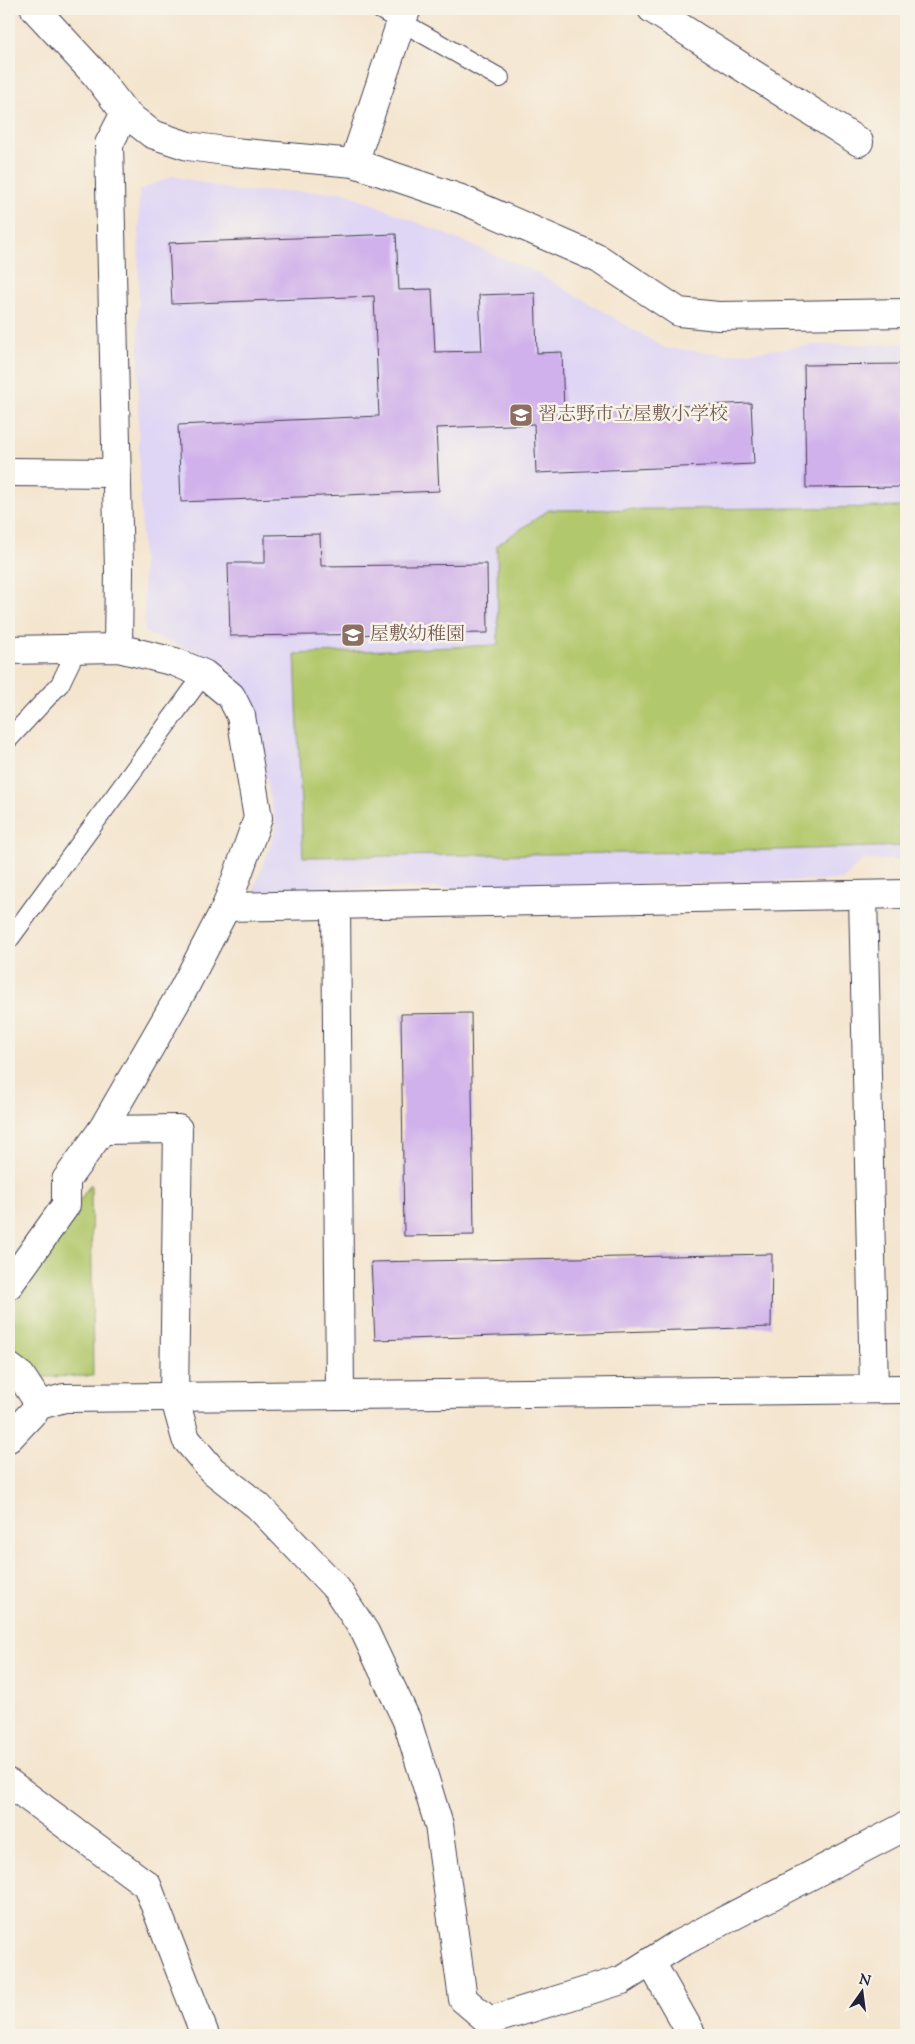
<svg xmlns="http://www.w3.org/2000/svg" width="915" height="2044" viewBox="0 0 915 2044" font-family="'Sorts Mill Goudy','Noto Serif JP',serif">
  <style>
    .built { fill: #dfd5f5 }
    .green { fill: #b2c86c; stroke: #6a7554 }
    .building { fill: #d0b1eb }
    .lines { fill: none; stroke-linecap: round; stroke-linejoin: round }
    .service-casing { stroke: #423f51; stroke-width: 20 }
    .minor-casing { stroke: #423f51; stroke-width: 30 }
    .tertiary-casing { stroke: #423f51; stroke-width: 30 }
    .service { stroke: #fff; stroke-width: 18 }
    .minor { stroke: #fff; stroke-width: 28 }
    .tertiary { stroke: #fff; stroke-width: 28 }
    .labels { text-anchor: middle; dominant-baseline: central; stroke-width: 5; stroke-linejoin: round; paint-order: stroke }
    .education-label { font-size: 19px; fill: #785e54; stroke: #f7f3e8; text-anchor: start }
  </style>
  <rect width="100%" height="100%" fill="#f7f3e8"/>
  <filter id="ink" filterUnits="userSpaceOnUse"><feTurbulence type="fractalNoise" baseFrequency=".02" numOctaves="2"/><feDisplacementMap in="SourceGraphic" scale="10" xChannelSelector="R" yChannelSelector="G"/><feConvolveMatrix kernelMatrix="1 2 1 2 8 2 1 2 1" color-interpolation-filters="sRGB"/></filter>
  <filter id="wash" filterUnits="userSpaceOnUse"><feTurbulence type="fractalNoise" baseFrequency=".0096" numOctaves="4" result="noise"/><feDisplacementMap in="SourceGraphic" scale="20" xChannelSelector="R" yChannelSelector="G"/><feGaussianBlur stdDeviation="1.12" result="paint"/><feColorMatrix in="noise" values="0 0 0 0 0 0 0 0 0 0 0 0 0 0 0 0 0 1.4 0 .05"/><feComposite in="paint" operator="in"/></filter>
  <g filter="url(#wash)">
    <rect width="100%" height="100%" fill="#f4e5cf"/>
    <polygon class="built" points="173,176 236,191 344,192 536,272 665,348 727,354 817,345 906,343 906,860 863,860 842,880 254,891 276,828 248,690 218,660 145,633 138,420 139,190"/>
    <g class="green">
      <polygon points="906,507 906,846 711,852 303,857 295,654 498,645 497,545 549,510"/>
      <polygon points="91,1184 93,1376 40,1377 9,1353 9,1301"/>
    </g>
    <g id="blocks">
      <g class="building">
        <polygon points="396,234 399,290 432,289 435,352 482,351 479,295 535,293 537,353 562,352 564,411 751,403 754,464 536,473 534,424 436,428 439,491 181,502 178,425 379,416 374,296 172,304 169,243"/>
        <polygon points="906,364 906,487 806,488 804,365"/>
        <polygon points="320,534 321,566 487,564 488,633 230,636 228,563 265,563 265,535"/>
        <polygon points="471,1013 474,1235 404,1236 401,1014"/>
        <polygon points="772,1254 771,1327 375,1340 371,1262"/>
      </g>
    </g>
  </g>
  <g filter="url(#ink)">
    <use href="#blocks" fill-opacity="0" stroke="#423f51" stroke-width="1"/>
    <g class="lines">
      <g class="service-casing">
        <g id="service">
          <polyline points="379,9 500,78"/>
          <polyline points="9,739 60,684 77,649"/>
          <polyline points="9,940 204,674"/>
        </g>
      </g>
      <g class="minor-casing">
        <g id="minor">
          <polyline points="35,9 96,75 125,113 152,134 188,146 233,152 354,163 461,199 599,259 679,312 718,316 906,313"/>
          <polyline points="652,9 859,142"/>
          <polyline points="354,163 401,22 407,9"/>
          <polyline points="9,472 116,473"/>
          <polyline points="118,648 119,570 109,144 125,113"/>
          <polyline points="9,650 118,648 175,662 204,674 231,696 241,716 258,818 226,907 184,988 102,1130 66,1180 66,1205 9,1285"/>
          <polyline points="863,895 874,1389"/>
          <polyline points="336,905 340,1394"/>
          <polyline points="226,907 906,894"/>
          <polyline points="102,1130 178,1129 174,1396 186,1439 212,1470 258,1506 336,1588 365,1632 407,1721 439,1825 463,1999 489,2021 622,1980 677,1945 906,1826"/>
          <polyline points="9,1367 21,1376 40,1405"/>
          <polyline points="9,1783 147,1885 205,2035"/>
          <polyline points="651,1962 692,2035"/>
        </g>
      </g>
      <g class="tertiary-casing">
        <polyline id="tertiary" points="9,1438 40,1405 64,1398 906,1389"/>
      </g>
      <use href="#service" class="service"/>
      <use href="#minor" class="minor"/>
      <use href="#tertiary" class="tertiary"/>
    </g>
  </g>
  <defs>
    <g id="school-square" transform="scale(1.25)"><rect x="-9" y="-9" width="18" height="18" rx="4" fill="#8d6e63" stroke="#f7f3e8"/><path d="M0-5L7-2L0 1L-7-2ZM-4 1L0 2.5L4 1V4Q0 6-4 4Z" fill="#fff"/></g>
  </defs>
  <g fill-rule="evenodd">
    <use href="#school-square" x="521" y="415"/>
    <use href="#school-square" x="353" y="635"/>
  </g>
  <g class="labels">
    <g class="education-label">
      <text x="538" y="415">習志野市立屋敷小学校</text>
      <text x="370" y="635">屋敷幼稚園</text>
    </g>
  </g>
  <rect width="915" height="2044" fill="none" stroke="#f7f3e8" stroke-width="30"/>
  <g transform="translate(862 1992) rotate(14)" stroke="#f7f3e8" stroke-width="4" paint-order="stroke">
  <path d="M0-4L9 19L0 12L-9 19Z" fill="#22223b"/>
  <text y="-8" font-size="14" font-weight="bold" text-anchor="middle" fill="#22223b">N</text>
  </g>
</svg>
